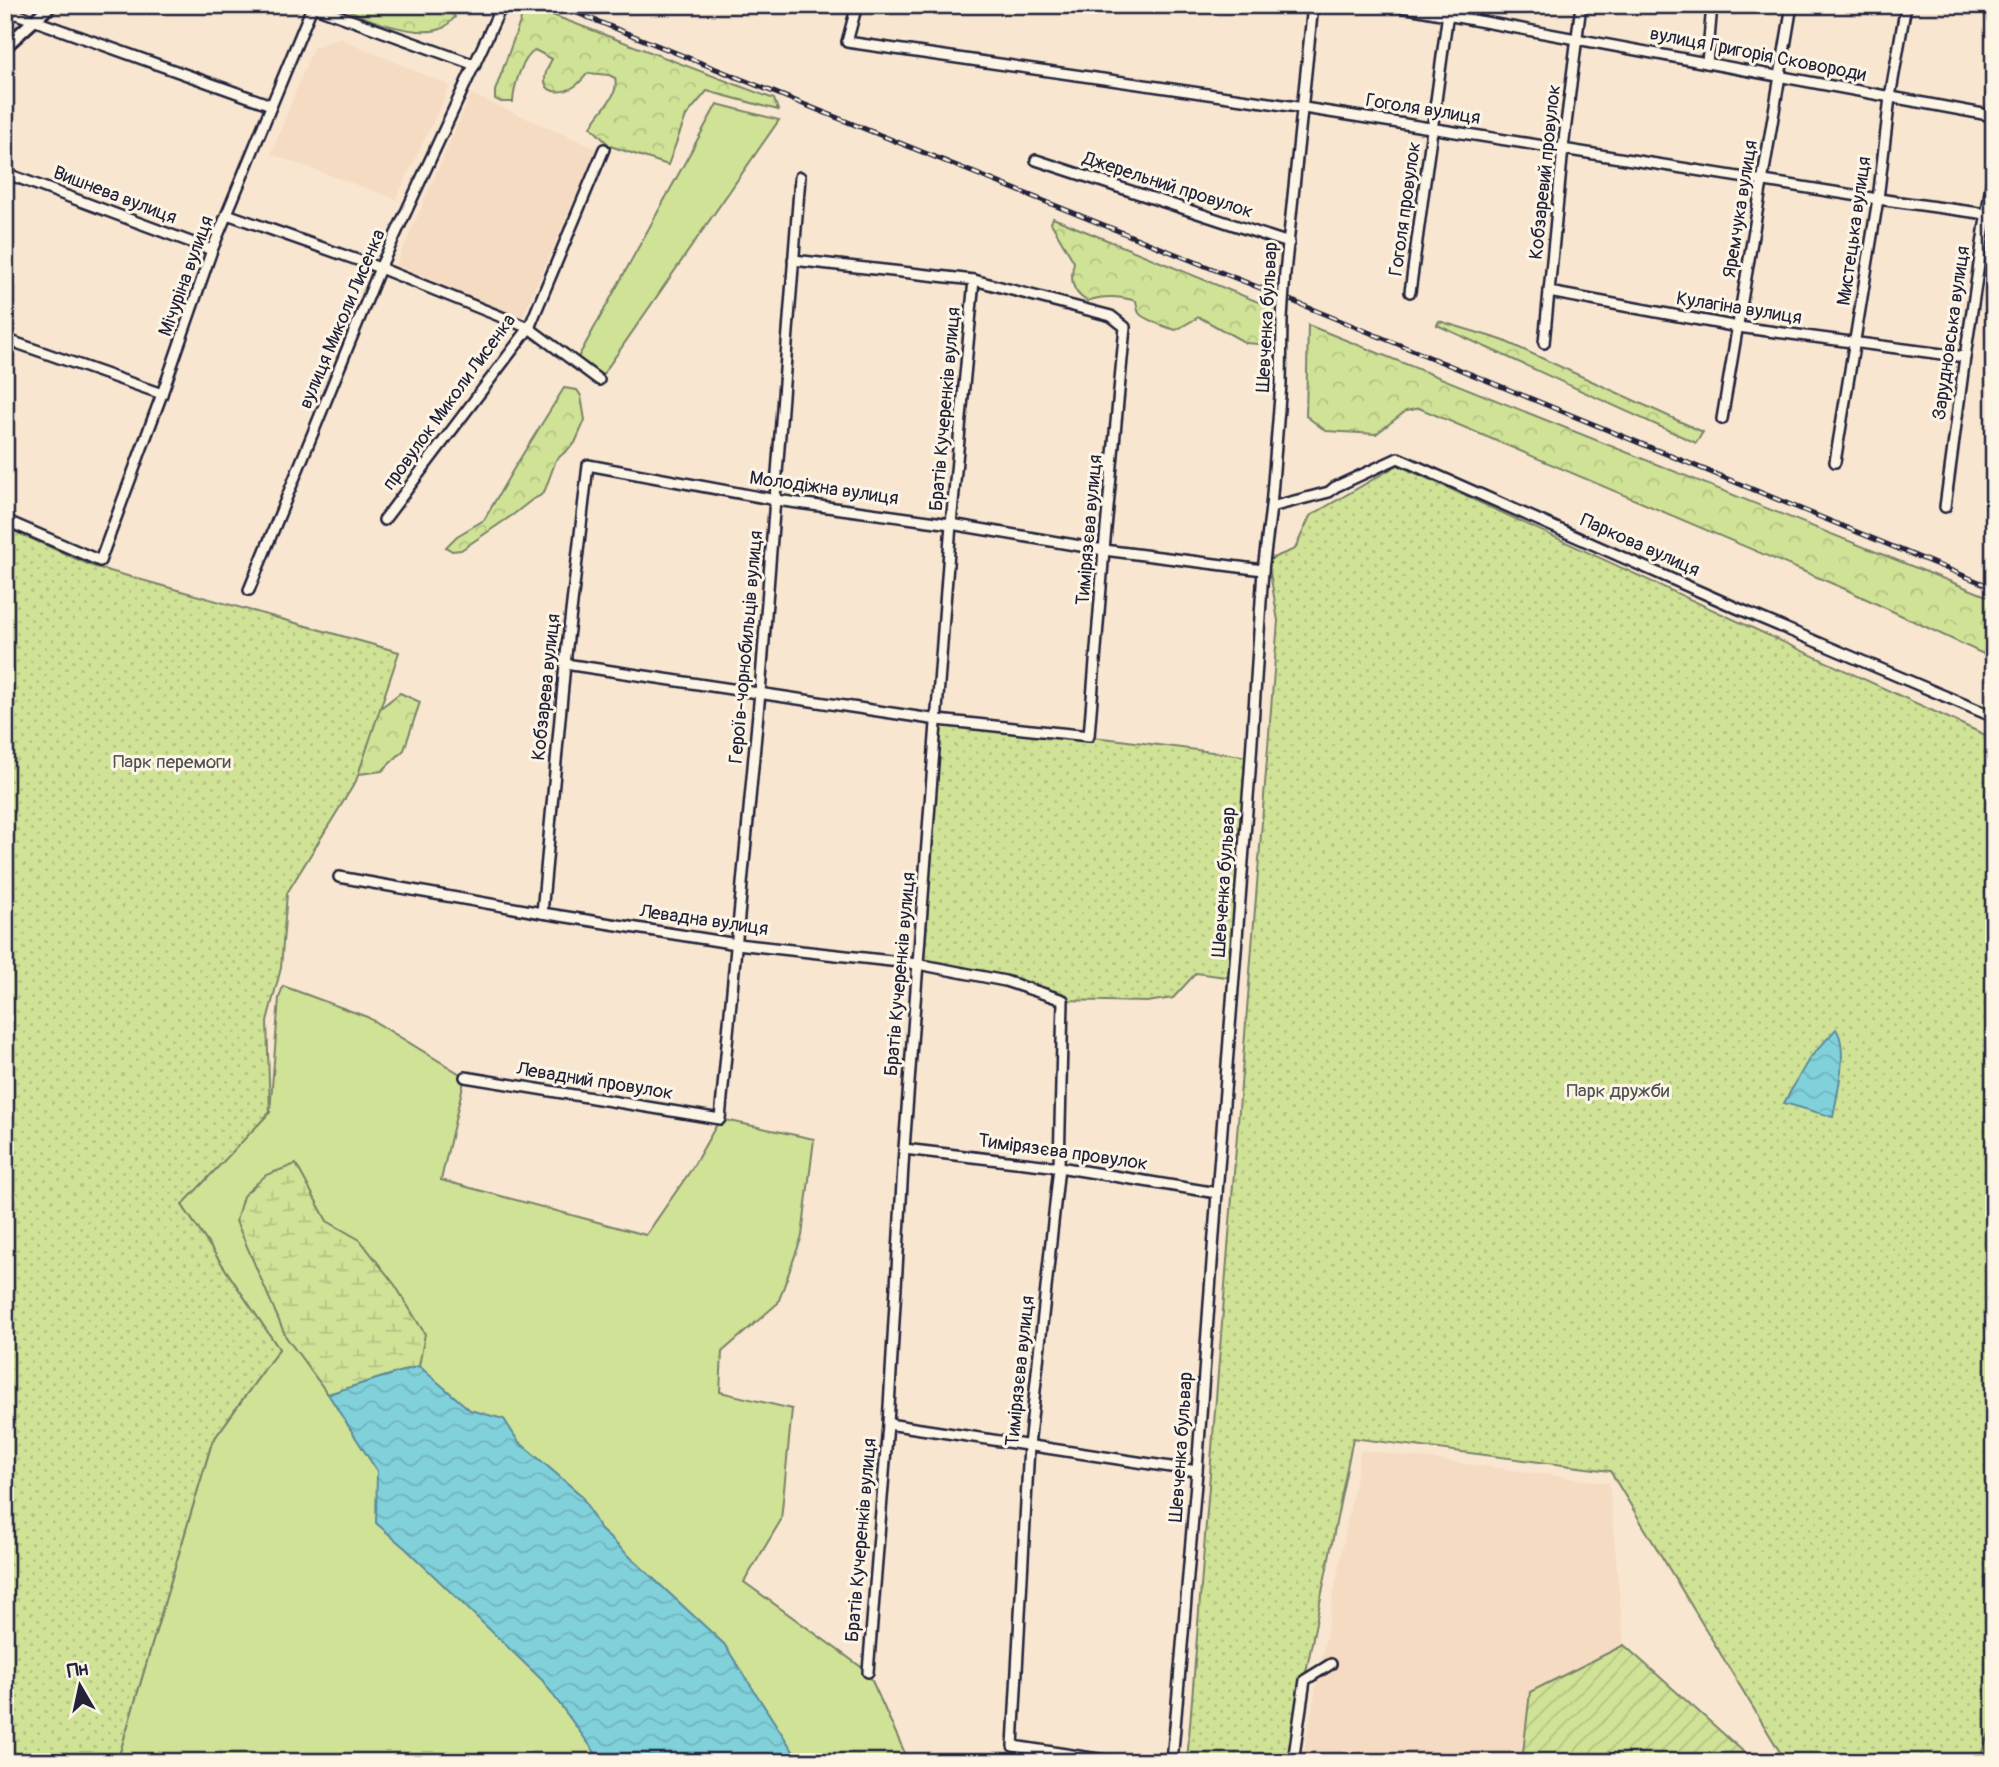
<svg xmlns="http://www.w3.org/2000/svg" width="1999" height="1767" viewBox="0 0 1999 1767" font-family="Pangolin,sans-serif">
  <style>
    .built { fill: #f5dbc1 }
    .grass { fill: #d0e296; stroke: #798268; stroke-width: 2 }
    .forest { fill: url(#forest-crowns); stroke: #798268; stroke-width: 2 }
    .wetland { fill: url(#wetland-marsh); stroke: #798268; stroke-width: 2 }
    .park { fill: url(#park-dots); stroke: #798268; stroke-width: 2 }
    .garden { fill: url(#garden-furrows); stroke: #798268; stroke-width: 2 }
    .water { fill: url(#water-waves); stroke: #5b8b9b; stroke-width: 2 }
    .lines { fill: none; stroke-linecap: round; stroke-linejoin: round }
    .minor-casing { stroke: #22223b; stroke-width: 14 }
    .tertiary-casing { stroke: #22223b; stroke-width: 16 }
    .minor { stroke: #fcf5e5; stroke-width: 9 }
    .tertiary { stroke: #fcf5e5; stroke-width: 10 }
    .rail-casing { stroke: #22223b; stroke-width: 5 }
    .rail { stroke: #fcf5e5; stroke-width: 2.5; stroke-dasharray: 8; stroke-linecap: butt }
    .minor-bridge-casing { stroke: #22223b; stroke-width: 14; stroke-linecap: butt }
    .minor-bridge { stroke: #fcf5e5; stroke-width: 9 }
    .labels { text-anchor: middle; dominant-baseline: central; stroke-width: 6; stroke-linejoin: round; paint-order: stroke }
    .street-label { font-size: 19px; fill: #22223b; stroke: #fcf5e5 }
    .park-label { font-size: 19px; fill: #4e5252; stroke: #fcf5e5 }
  </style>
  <defs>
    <pattern id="forest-crowns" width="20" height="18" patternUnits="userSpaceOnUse" patternTransform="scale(1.75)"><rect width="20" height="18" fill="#d0e296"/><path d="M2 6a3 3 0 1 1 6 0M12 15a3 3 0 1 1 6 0" fill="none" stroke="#b2c282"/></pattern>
    <pattern id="wetland-marsh" width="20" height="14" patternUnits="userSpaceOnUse" patternTransform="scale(1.75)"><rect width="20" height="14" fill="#d0e296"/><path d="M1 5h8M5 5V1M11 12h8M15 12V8" fill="none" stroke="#b2c282"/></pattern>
    <pattern id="park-dots" width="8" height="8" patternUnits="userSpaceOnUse" patternTransform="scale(1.75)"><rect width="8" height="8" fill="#d0e296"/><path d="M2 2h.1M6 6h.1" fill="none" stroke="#b2c282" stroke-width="1.8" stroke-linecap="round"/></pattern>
    <pattern id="garden-furrows" width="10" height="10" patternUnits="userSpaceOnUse" patternTransform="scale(1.75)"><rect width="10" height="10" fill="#d0e296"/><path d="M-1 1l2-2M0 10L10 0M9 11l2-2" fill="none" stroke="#b2c282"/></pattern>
    <pattern id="water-waves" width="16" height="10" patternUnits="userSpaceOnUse" patternTransform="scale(1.75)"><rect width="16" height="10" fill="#81d1db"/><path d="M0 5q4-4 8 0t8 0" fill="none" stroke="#6fb3bd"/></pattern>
  </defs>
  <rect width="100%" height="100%" fill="#f8e6d0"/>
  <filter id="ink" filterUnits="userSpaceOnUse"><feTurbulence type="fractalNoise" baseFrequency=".0143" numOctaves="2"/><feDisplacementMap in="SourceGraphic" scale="14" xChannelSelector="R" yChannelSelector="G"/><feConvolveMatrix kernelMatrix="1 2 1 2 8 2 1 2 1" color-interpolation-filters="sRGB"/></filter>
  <g filter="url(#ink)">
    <g class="built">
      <polygon points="339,38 450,86 396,199 271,154 313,48"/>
      <polygon points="471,94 597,149 521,320 396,265"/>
      <polygon points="1361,1450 1609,1483 1624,1645 1530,1692 1522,1762 1302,1762"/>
    </g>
    <g class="grass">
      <polygon points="717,104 779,120 599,380 575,363"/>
      <polygon points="283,986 367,1017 465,1077 441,1180 646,1235 691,1170 720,1119 814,1139 802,1236 778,1303 722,1352 720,1392 792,1409 781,1520 744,1582 868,1672 909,1762 117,1762 212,1442 279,1349 182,1205 270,1112 279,998"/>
      <polygon points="1994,1660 1994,1762 1963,1762"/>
    </g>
    <g class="forest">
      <path d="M341 5H443L455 17C452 20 447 26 443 28 420 39 360 19 341 5Z"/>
      <path d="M526 5 774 99 778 110 707 91 686 116 668 165 610 146 591 127C598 110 620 98 615 78L609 75 588 73C584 77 580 83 575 86 567 92 548 96 545 82 544 74 548 66 552 59L535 50C521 60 514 86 513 102H501L495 99V91Z"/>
      <path d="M1053 218 1278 310 1271 345 1246 343 1199 317 1176 330C1168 328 1143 319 1139 313 1137 309 1137 305 1136 301 1119 296 1104 295 1087 301 1071 292 1070 278 1074 262L1051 223Z"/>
      <polygon points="1439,321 1502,340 1703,432 1696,443 1437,325"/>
      <polygon points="1308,325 1994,599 1994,659 1845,589 1419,408 1406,411 1376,434 1326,431 1306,416"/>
      <polygon points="564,388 577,390 581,396 585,420 575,443 556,460 545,490 540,496 533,499 514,514 461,550 452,551 446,547 457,536 484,520 513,470"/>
      <polygon points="400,693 420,702 404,750 382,771 351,775 361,723"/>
    </g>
    <polygon class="wetland" points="296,1164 327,1221 360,1240 395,1285 425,1334 419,1366 328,1394 286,1337 236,1221 243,1196 266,1175"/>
    <g class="park">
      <polygon points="1398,465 1994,739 1994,1720 1978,1762 1786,1762 1610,1471 1353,1438 1288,1762 1187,1762 1278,621 1268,560 1295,549 1310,516"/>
      <polygon points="5,527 92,566 399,652 356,781 287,893 281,968 267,1021 270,1112 182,1205 279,1349 212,1442 117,1762 5,1762"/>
      <polygon points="938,720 1120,740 1251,757 1234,978 1196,973 1173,998 1147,1002 1063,1000 918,964"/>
    </g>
    <polygon class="garden" points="1624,1645 1755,1762 1522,1762 1530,1692"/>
    <g class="water">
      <path d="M1836 1029C1849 1048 1837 1095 1833 1117L1784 1103 1809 1059Z"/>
      <polygon points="419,1366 470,1410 504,1419 518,1441 581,1495 600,1529 724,1644 800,1762 602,1762 542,1680 406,1549 376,1523 377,1471 328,1394"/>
    </g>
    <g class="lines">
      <g class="minor-casing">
        <g id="minor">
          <polyline points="309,5 475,65"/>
          <polyline points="857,5 847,42 1304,108 1878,199 1994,215"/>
          <polyline points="1392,5 1994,116"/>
          <polyline points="5,10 271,105"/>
          <polyline points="1707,63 1712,5"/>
          <polyline points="1036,160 1289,243"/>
          <polyline points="5,173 212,250"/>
          <polyline points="227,214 380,268 529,328 599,380"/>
          <polyline points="1285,273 1313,5"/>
          <polyline points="1410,292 1449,5"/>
          <polyline points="1549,292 1738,327 1965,357"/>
          <polyline points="5,339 162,394"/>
          <polyline points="1544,343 1563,148 1581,5"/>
          <polyline points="1722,419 1792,5"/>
          <polyline points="1835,462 1878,199 1890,97 1906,5"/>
          <polyline points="1271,507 1329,492 1335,487 1398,458 1737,608 1994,717"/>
          <polyline points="1945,507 1965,357 1994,165"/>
          <polyline points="5,520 100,561 162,394 212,250 312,7"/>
          <polyline points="384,520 529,328 604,149"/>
          <polyline points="249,590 380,268 502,5"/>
          <polyline points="565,664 938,720 1089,736 1104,550 1125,327 1111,316 974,280 793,260"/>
          <polyline points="339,877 542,913 737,944 918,964 1005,981 1063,1000 1059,1167 1029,1446 1013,1746 1118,1762"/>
          <polyline points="542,913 565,664 588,465 776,500 951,524 1104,550 1263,570"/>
          <polyline points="465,1077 720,1119 760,692 800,177"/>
          <polyline points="904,1149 1059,1167 1217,1193"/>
          <polyline points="888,1424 1197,1471"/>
          <polyline points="868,1672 888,1424 904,1149 951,524 974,280"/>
          <polyline points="1172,1762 1197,1471 1217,1193 1250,772 1263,570 1271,507 1281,384 1282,319"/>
          <polyline points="1293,1762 1305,1680 1331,1664"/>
        </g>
      </g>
      <g class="tertiary-casing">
        <polyline id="tertiary" points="5,47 51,5"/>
      </g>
      <use href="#minor" class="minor"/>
      <use href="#tertiary" class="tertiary"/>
      <g class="rail-casing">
        <polyline id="rail" points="557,5 1285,298 1994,588"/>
      </g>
      <use href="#rail" class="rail"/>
      <g class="minor-bridge-casing">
        <polyline id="minor-bridge" points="1282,319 1285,273"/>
      </g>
      <use href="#minor-bridge" class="minor-bridge"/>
    </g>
  </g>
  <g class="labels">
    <g class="street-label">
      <text transform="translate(1758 54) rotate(11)">вулиця Григорія Сковороди</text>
      <text transform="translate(1423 109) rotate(9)">Гоголя вулиця</text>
      <text transform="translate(1545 172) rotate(-84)">Кобзаревий провулок</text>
      <text transform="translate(1168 185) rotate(18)">Джерельний провулок</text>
      <text transform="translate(115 195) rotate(21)">Вишнева вулиця</text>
      <text transform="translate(1405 209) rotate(-82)">Гоголя провулок</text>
      <text transform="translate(1740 209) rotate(-81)">Яремчука вулиця</text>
      <text transform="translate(1854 231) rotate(-82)">Мистецька вулиця</text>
      <text transform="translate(186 276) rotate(-70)">Мічуріна вулиця</text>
      <text transform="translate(1739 308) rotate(9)">Кулагіна вулиця</text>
      <text transform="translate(1267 317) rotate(-87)">Шевченка бульвар</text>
      <text transform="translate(342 319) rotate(-67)">вулиця Миколи Лисенка</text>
      <text transform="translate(1951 333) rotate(-82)">Зарудновська вулиця</text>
      <text transform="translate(449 402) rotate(-54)">провулок Миколи Лисенка</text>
      <text transform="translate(945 409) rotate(-85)">Братів Кучеренків вулиця</text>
      <text transform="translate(824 488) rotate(8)">Молодіжна вулиця</text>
      <text transform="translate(1089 530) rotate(-85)">Тимірязєва вулиця</text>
      <text transform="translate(1640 545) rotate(24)">Паркова вулиця</text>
      <text transform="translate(746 647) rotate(-85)">Героїв-чорнобильців вулиця</text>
      <text transform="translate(546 687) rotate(-84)">Кобзарева вулиця</text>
      <text transform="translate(1224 882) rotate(-86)">Шевченка бульвар</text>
      <text transform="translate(704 920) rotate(8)">Левадна вулиця</text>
      <text transform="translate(900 974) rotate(-85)">Братів Кучеренків вулиця</text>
      <text transform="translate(595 1081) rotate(9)">Левадний провулок</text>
      <text transform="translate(1063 1152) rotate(8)">Тимірязєва провулок</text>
      <text transform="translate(1020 1371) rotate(-84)">Тимірязєва вулиця</text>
      <text transform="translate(1181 1447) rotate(-86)">Шевченка бульвар</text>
      <text transform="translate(861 1540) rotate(-85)">Братів Кучеренків вулиця</text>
    </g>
    <g class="park-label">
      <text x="172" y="762">Парк перемоги</text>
      <text x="1618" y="1091">Парк дружби</text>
    </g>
  </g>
  <rect width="1999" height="1767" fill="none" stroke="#fcf5e5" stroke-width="28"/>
  <rect x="14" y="14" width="1971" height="1739" fill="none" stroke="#22223b" stroke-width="2.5" filter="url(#ink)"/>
  <g transform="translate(80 1686) rotate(351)" stroke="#fcf5e5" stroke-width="5" paint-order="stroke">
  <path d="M0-5L12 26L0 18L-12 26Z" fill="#22223b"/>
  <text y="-10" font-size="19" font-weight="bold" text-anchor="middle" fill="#22223b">Пн</text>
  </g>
</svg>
